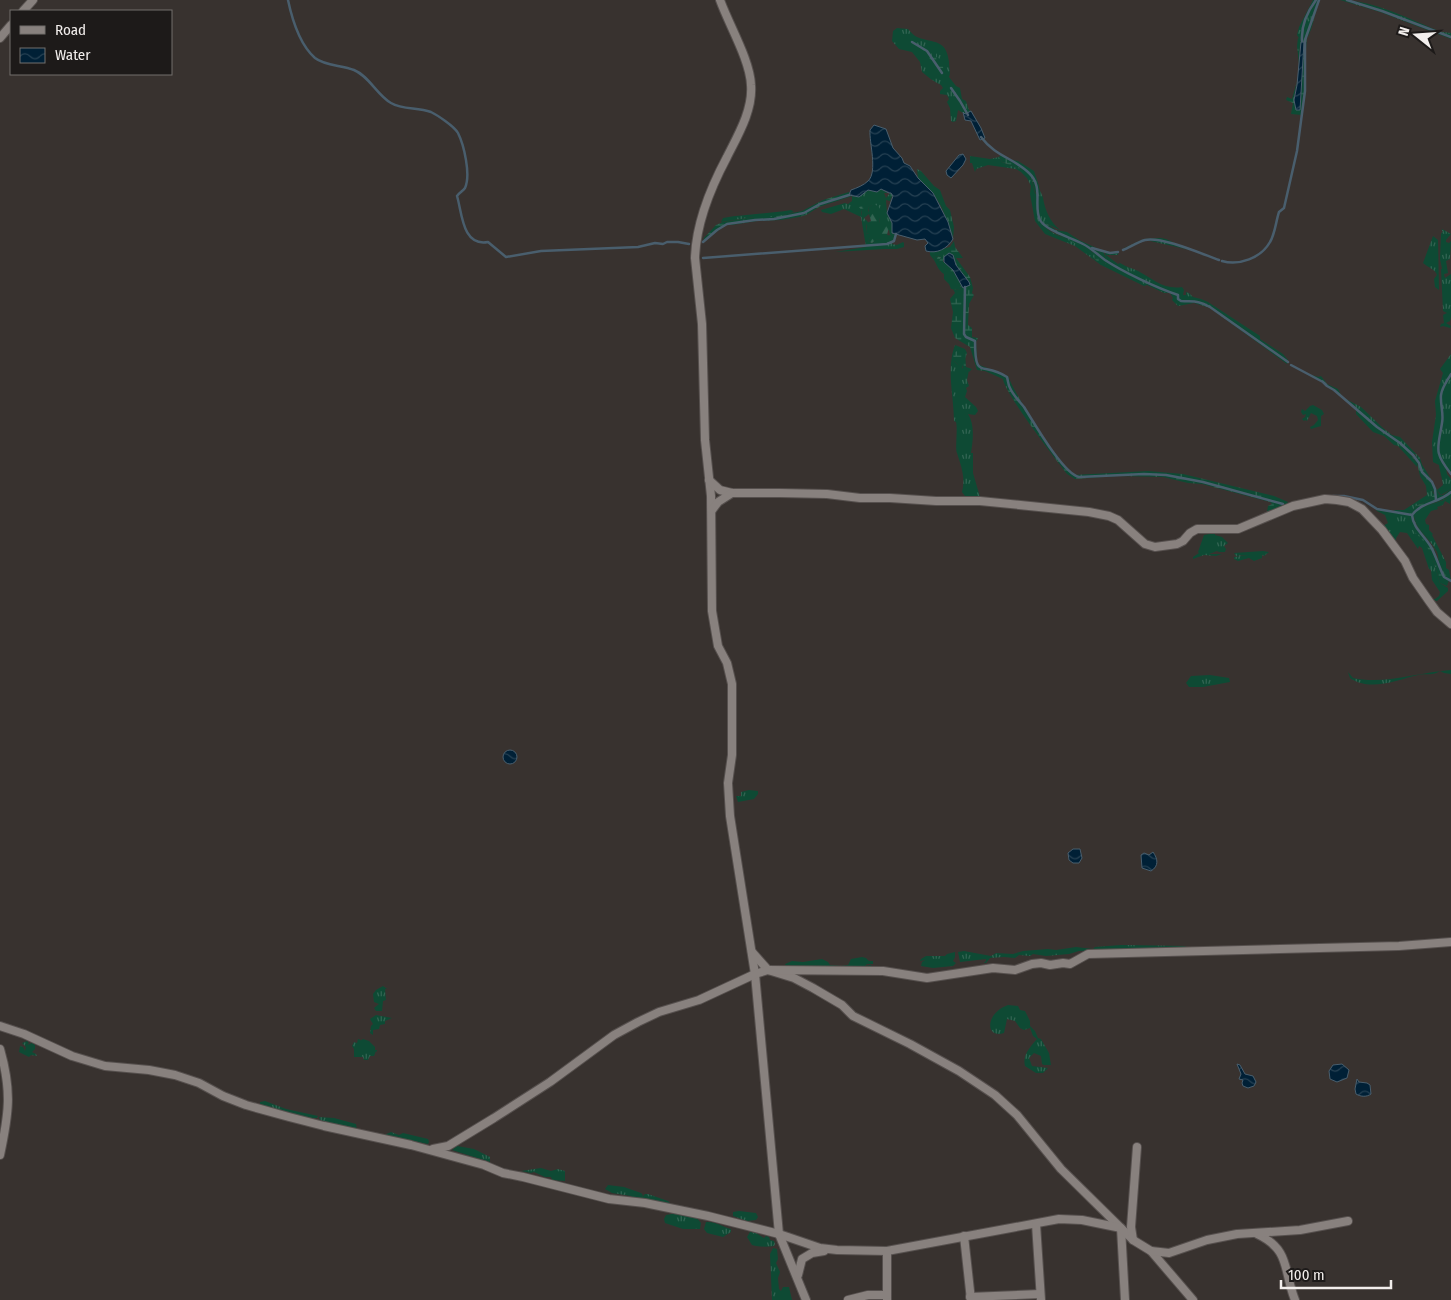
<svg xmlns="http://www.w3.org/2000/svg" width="1451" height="1300" viewBox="0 0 1451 1300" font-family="'Fira Sans Condensed',sans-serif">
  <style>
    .grass { fill: url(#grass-tufts); fill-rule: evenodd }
    .forest { fill: url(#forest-firs) }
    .wetland { fill: url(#wetland-marsh) }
    .water { fill: url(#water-waves); stroke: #495e6d }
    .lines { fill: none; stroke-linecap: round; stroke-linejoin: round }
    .stream { stroke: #495e6d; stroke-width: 2.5 }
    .minor-casing { stroke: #56504e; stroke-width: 10 }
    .minor { stroke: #88817e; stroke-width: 8 }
  </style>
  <defs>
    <pattern id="grass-tufts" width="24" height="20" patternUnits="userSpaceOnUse" patternTransform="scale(1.25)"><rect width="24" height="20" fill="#0e4a34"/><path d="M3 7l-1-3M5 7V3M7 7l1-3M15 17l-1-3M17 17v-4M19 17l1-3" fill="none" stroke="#326452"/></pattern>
    <pattern id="forest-firs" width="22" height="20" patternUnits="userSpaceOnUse" patternTransform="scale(1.25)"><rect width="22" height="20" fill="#0e4a34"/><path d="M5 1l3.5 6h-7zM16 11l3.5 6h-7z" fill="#326452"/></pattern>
    <pattern id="wetland-marsh" width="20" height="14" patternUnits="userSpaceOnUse" patternTransform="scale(1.25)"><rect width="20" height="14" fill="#0e4a34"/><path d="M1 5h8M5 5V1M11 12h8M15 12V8" fill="none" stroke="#326452"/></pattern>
    <pattern id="water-waves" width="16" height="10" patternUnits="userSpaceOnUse" patternTransform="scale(1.25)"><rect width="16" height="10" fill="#002036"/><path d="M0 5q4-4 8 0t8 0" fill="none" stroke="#264153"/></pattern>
  </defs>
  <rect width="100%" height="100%" fill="#38322f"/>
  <g class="grass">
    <path d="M1313 0H1320C1314 12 1314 27 1307 38L1306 36 1304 39 1300 40 1297 35 1299 27Z"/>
    <path d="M1340 0C1375 0 1410 20 1442 32L1451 33V39L1380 12Z"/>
    <path d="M897 28 908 29C911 32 914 36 917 37 934 44 946 38 949 62 949 68 951 72 949 77L956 86 960 88 962 99 966 101 969 110 971 111 965 114 958 110 956 121 953 122 951 121 950 108 947 102 949 99 947 95 940 94V91L943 88 941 85C933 81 928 77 922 72L920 62 912 52 899 49 892 41 893 31Z"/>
    <path d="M970 156 990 159 999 157 1002 162 1023 170H1026L1030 173 1035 193 1038 196 1037 187 1039 186C1039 191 1042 193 1043 198 1045 210 1050 222 1060 230L1041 221C1048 238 1088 243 1092 252 1094 255 1093 258 1095 260L1106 258 1105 252H1118V255H1106L1118 264 1120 263C1126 267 1132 268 1138 271 1153 279 1164 290 1182 287L1184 290 1183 295H1186V292L1189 293 1193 297 1201 299 1208 302 1260 336V339L1283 354 1288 360 1287 364 1210 308 1194 303 1178 306 1172 300 1173 298 1170 293H1164L1147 285 1144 286 1101 265 1075 246 1045 234 1035 221 1030 194 1031 186 1027 178 1021 172 1016 169 988 165 976 169 975 172 972 163H970Z"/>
    <polygon points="917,169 921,171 934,186 940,190 946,206 950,210 954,227 953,239 942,208 933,193 918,178"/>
    <path d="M881 189 888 193H884L886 198 890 193 893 194 890 201 886 200 887 213 892 223V233L896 235 894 241 892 244 897 245 903 242 904 243V247L897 249H884L835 252 866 247 861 217 844 209 831 214 822 212 821 210 845 203 848 204 852 201V196C860 198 862 192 868 190L877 192ZM872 205 877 206C880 212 878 216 880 222L871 230 874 234 878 229 889 230 890 235 893 237 875 240 872 243 868 241 870 238 869 234 866 233V226L868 222 861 215 862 209 868 212V208Z"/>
    <path d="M791 210 794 212 772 218 754 217 721 222 723 218C746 214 768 214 791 210Z"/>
    <polygon points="1442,229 1451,234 1446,240 1446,242 1449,243 1451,241 1450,259 1446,261 1448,273 1444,274 1445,278 1451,274 1451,317 1450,321 1446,323 1451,326 1450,328 1443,326 1440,327 1441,324 1444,323 1443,315 1447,313 1443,311 1441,269 1442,269 1440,259 1441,234 1443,231 1442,231"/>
    <path d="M1433 236 1438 240 1439 290 1435 287 1434 279 1437 275C1435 269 1429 268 1423 263Z"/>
    <path d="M1161 238C1168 239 1172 242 1178 245 1182 247 1186 247 1190 250L1146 240 1122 249 1144 239Z"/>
    <path d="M955 345 965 349 967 353 965 359V356L954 361 958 365 962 364V368L969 370 967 380 969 386 966 388 967 391 965 397 976 407 978 411 975 415 968 414C975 425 973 441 971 453H973V473L980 497 965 496 962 492C966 478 961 466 957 453 955 448 958 429 956 422L954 421C954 397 946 368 955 345Z"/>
    <path d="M1451 354V472L1446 468 1447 474 1451 479V489L1441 495 1437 490 1443 485C1442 477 1440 472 1439 465L1433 462 1432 442 1436 415 1435 401 1443 373 1440 369Z"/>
    <path d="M1311 375 1319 377 1321 376 1327 384 1338 389 1342 397 1361 407 1383 428 1392 435 1400 437 1420 458 1423 468 1415 454H1410L1417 463V467L1398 446 1394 445 1384 436 1373 432 1356 414V407C1344 399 1333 389 1322 381 1319 379 1314 377 1311 375Z"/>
    <polygon points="1313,405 1322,410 1324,414 1321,416 1321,426 1311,429 1310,427 1314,425 1318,420 1317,416 1311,413 1307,421 1305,420 1304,421 1302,419 1305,417 1306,414 1303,415 1301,412 1302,409 1305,411 1310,406"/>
    <path d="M1420 476H1423L1429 483 1434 495 1431 499 1416 506 1408 517C1410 530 1421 535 1427 546 1433 557 1436 570 1440 583L1448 588V591L1437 601 1430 599H1435L1439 596 1440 592 1432 580 1431 570 1429 569 1422 548 1419 546 1418 549 1407 533 1400 532 1396 538V543L1391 542V535L1387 534 1383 526 1388 523 1385 515 1377 511 1374 507 1392 512 1395 510H1404L1427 495 1426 486Z"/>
    <path d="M1451 496 1450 504 1445 501 1443 505 1437 507 1438 509 1431 511 1425 520 1426 524 1429 525V530L1433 534 1432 535 1446 562V568L1449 570 1451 581H1448C1447 576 1443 572 1441 567 1438 563 1439 557 1437 552 1430 537 1413 529 1414 512L1423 507 1444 500Z"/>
    <polygon points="1215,533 1215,535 1222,537 1228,543 1224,546 1226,549 1225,552 1219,552 1217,551 1209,554 1222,554 1216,556 1204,555 1193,559 1193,557 1199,553 1198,552 1204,535"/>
    <polygon points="1263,551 1269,552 1264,556 1262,555 1262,558 1254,561 1249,558 1238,561 1234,559 1234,557 1248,555 1236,556 1234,553"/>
    <path d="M1451 670V674L1444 673 1440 671C1433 676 1426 673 1418 675 1397 680 1370 692 1350 678L1348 672 1353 678C1385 685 1419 672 1451 670Z"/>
    <polygon points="1210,675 1229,678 1230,682 1203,687 1189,687 1186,683 1191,676"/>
    <polygon points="749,790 758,791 758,794 754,799 738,802 736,796 741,796 741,792"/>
    <polygon points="1121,945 1187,946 1177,949 1079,951 1069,954 1046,956 1033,954 1030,956 1019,955 1015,958 1004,957 990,958 986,963 984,963 986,961 986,959 960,962 958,952 964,951 991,956 996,953 1013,954 1023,951 1048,949 1056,950 1076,947 1093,949 1095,947"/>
    <polygon points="955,952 955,957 953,961 956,963 953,966 933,968 921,966 922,962 925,960 920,961 921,959 926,956 945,956 947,954"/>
    <polygon points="862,957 866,958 869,961 873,961 873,964 867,964 865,966 871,965 873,968 787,968 785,964 792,961 803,962 822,959 828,962 830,965 841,966 848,965 851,959"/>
    <polygon points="383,986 387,989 385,989 386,1000 383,1001 382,1011 376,1011 374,1008 379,1004 374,1002 373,994 376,990"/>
    <path d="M1008 1005 1018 1006 1020 1010 1025 1011 1030 1021V1026L1035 1031 1038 1038 1041 1039 1049 1053 1051 1065H1044L1042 1064 1041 1056 1034 1053 1029 1058 1032 1066 1048 1068 1043 1073H1036L1025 1066C1022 1055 1031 1046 1037 1039L1033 1036 1030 1028 1024 1030 1020 1028 1015 1021 1007 1019 1004 1033C985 1039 985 1013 1008 1005Z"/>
    <polygon points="376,1015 392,1018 385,1021 385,1024 380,1025 379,1029 373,1030 373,1035 370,1033 371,1026 373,1024 370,1019"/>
    <polygon points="358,1039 361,1040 360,1041 363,1039 369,1041 375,1047 375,1050 377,1050 377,1052 376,1051 374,1056 370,1056 368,1060 364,1060 363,1057 354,1057 354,1049 352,1046 354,1042 357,1043"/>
    <polygon points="27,1041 29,1043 27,1045 32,1043 35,1045 35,1049 32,1052 36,1054 37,1056 31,1055 29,1057 19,1052 20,1046 23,1047 25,1051 26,1047 22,1043"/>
    <polygon points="265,1101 286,1109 318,1116 317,1118 310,1118 260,1106 260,1102"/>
    <polygon points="319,1117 334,1118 356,1124 357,1130 332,1125 320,1120"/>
    <polygon points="391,1132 399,1135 403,1133 428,1139 429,1142 428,1144 384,1135"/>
    <polygon points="457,1146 474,1149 490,1157 490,1162 452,1150"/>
    <polygon points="541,1168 551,1171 558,1169 565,1171 565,1181 552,1180 551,1177 545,1177 534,1172 531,1173 521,1171"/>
    <polygon points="608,1185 624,1187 641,1193 643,1195 642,1197 645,1194 648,1194 668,1201 671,1204 632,1198 631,1196 612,1193 605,1189"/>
    <polygon points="739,1211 756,1213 758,1217 756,1220 747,1221 733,1216 733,1212"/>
    <polygon points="678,1213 696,1217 701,1223 700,1229 683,1229 665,1223 664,1219 666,1215"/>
    <path d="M706 1222C715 1221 723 1227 731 1229V1232L723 1237 707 1233 704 1229Z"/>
    <path d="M750 1232 756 1233 764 1238 766 1236 769 1237 770 1240 774 1241 775 1244 774 1246C767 1247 759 1247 752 1245L747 1237Z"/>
    <polygon points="773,1248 777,1249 778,1259 776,1263 780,1272 778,1278 779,1289 781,1291 783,1287 789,1287 792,1300 772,1300 770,1254"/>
  </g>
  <g class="forest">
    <polygon points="873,204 878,206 883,214 879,218 880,224 885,223 886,226 889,227 887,235 894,236 893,239 875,240 872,243 868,241 870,238 868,237 869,234 866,233 867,223 871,221 869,214 864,218 861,217 862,211 859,207 864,206 869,212 868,208"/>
    <path d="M935 256 941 257 939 262H944L953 270 961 284 960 290 951 289 949 284 944 279V274C938 270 937 265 934 260Z"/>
  </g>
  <g class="wetland">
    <path d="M1307 36C1306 49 1305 65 1304 79 1304 92 1305 102 1302 115L1291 114 1293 103 1286 100 1287 97 1292 99 1297 81 1294 99 1297 110 1303 56 1300 43 1299 64 1297 46 1298 38 1302 40Z"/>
    <polygon points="921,45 926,49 929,47 936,53 936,57 940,59 944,70 939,71 924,51 919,47 922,47"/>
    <path d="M1001 155 1007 159 1018 161 1034 171 1039 186 1037 188 1038 197C1032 189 1034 176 1026 170H1023L1002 162 999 157Z"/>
    <polygon points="849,192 852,196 819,207 806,215 799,217 781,220 757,221 732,225 727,224 703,242 704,238 716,225 723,222 754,217 772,217 802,211 823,200"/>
    <path d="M1039 218 1056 230 1067 232 1079 240 1103 251 1106 258V264L1101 265 1090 254 1093 252C1086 246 1080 246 1072 242 1061 237 1051 230 1041 224Z"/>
    <path d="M954 241 955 247 963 258H956L970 277 973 288 972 293 974 295 969 304 968 325 972 328V337L978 338 976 342 977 364 1008 376C1014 393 1059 465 1073 475L1148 471 1183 474 1274 496 1288 502C1284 509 1275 509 1267 512L1268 506 1272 504 1270 502 1202 484 1188 483 1163 477 1118 476 1075 479 1067 474C1055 458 1005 394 1003 379L985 371 977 370 970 347 955 338 951 328 953 312 950 299 955 293 953 289 960 290 961 284 963 288 970 285 969 282 956 265 953 255 943 260V263L939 262 941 257 935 256 934 260 930 255V252L950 247Z"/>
    <polygon points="961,349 965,352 966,367 972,369 969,372 967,369 964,372 962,365 958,365 954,361 953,353"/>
    <path d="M1409 451C1419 455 1434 485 1440 495H1443L1451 489V496L1448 498 1423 507 1414 512V519L1417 526 1434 549 1440 566 1449 580 1447 586 1440 583C1436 570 1433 557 1426 545 1418 532 1409 532 1408 516L1416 506 1431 499 1434 493 1423 476H1420L1417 463Z"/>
  </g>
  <g class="water">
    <polygon points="1301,42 1304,42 1300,110 1296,110 1294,100 1297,85"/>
    <polygon points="971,111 981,128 985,138 980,140 971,121 965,120 963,112 965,114"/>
    <path d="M874 125 886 129 893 148 902 158 904 163 910 166 918 178 933 193 948 222 953 239C947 249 937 254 926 251L925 246 928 243 925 239 917 240 892 233V223L887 213 893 196 891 193H889L881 189 877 192 868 190 859 197 849 195 851 190C857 188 864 185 868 181 878 172 869 142 870 130Z"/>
    <polygon points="963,154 966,159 963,165 951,178 947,175 946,171 959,155"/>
    <polygon points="949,253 953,255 956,265 969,282 970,285 963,288 953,270 944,262 944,257"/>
    <circle cx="510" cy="757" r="7"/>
    <polygon points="1073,849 1080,849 1082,858 1079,863 1073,863 1069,860 1068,853"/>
    <path d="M1153 852C1158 859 1159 866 1151 871L1142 868 1141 855 1144 853 1149 855Z"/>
    <polygon points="1237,1064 1240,1065 1245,1074 1253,1076 1256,1082 1254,1086 1248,1088 1243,1086 1242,1083 1243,1080 1239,1079 1241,1074"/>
    <polygon points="1342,1064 1349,1070 1347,1078 1337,1082 1330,1079 1329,1071 1333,1065"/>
    <path d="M1357 1079 1359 1082 1367 1083 1370 1085 1371 1094C1367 1097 1361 1097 1356 1094L1355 1089Z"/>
  </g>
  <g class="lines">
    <g class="stream">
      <path d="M288 0C292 19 299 44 315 58 325 66 342 65 354 70 369 76 377 95 391 103 403 110 417 107 431 112 437 115 454 126 458 133 464 145 471 175 465 188 463 191 460 192 457 196 462 212 462 247 488 242L506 257 541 251 638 247 655 243 663 244 667 242H678L689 244"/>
      <polyline points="1347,0 1382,11 1451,37"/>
      <path d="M1302 41C1301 26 1307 12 1316 0"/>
      <polyline points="912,42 927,51 942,73"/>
      <polyline points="951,88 960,101 968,115"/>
      <path d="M981 137C996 157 1014 158 1029 173 1044 187 1033 206 1040 220 1046 231 1073 238 1083 244 1091 248 1098 255 1105 260 1123 272 1157 288 1178 295V299L1181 301C1194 302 1197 300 1210 307L1288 362"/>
      <polyline points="703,242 717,230 727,224 755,220 774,219 804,213 820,204 849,195"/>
      <polyline points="1092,248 1110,253 1118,252"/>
      <path d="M1123 250C1130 247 1138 242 1145 240 1161 236 1202 254 1219 260"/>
      <polyline points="703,258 887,244 894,241 896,234"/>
      <path d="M1222 261C1239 266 1261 258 1270 242 1275 234 1276 221 1279 212L1284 208 1297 151 1305 91V40L1319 0"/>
      <path d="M965 287 964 334 966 337 975 341C975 381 982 361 1007 377 1008 380 1008 385 1010 388 1013 395 1019 401 1024 407 1033 421 1063 474 1079 477L1144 474 1166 475 1203 482 1283 504"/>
      <polyline points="1291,365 1323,382 1327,386 1334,390 1377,427 1400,443 1413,455 1419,463 1422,472 1432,482 1435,489 1436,500"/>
      <path d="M1451 374C1447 381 1442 387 1441 395 1440 404 1444 414 1442 423 1438 449 1433 451 1451 474"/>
      <path d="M1451 492C1439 503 1423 501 1412 515 1413 528 1424 535 1431 547 1436 556 1439 567 1444 577L1451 581"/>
      <polyline points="1333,496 1344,496 1363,500 1377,509 1412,515"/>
    </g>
    <g class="minor-casing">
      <g id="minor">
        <path d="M720 0C729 25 750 60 751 85 753 110 738 135 727 157 711 187 696 223 695 258L702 324 705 440 711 496 712 611 718 646 727 663 732 684V755L728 783 730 816 755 974 779 1234 806 1300"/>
        <polyline points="23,11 33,0"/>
        <polyline points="0,38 11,25"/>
        <polyline points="709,480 720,490 732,493 780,493 827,494 860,498 890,498 936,501 980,501 1089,512 1109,516 1118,520 1145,544 1155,547 1177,544 1183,541 1190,533 1197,529 1238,529 1293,506 1325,499 1337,500 1349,502 1362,509 1382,530 1405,561 1413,578 1429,601 1437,612 1451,624"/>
        <polyline points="712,510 718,502 732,493"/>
        <polyline points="752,952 768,970 794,978 813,988 842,1005 853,1016 910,1044 959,1071 995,1095 1017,1115 1061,1169 1121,1228 1125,1300"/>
        <polyline points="0,1026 24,1034 72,1056 105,1066 149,1070 175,1075 199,1083 223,1096 246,1105 289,1117 324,1126 411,1145 484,1165 503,1173 523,1177 609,1199 645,1203 708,1216 779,1234 820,1248 837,1250 887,1251 1059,1219 1082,1220 1121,1228 1133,1240 1151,1251 1193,1300"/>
        <path d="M0 1049C12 1091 9 1113 0 1155"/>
        <polyline points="433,1149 448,1146 494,1118 550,1082 614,1035 638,1022 659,1012 699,1000 755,974 768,970 883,971 927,978 993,968 1015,970 1032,964 1041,963 1050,965 1063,963 1070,964 1088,954 1399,946 1451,942"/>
        <polyline points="1036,1224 1041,1300"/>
        <path d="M1257 1234C1291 1250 1283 1270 1295 1300"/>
        <polyline points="964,1236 971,1300"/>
        <polyline points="1133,1240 1131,1227 1137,1147"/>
        <polyline points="887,1251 887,1300"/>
        <polyline points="1151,1251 1169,1253 1207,1240 1237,1234 1300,1230 1348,1221"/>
        <polyline points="798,1275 802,1259 812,1253 824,1251"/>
        <polyline points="970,1297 1040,1294"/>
        <polyline points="848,1300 868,1295 887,1295"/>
      </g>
    </g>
    <use href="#minor" class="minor"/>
  </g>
  <rect x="10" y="10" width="162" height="65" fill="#1d1a19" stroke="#726f6d"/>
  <rect x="20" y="26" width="25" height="8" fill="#88817e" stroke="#726f6d"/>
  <text x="55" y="35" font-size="15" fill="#f2eeec">Road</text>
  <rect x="20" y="48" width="25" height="15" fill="url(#water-waves)" stroke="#726f6d"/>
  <text x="55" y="60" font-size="15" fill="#f2eeec">Water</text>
  <g transform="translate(1416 35) rotate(287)" stroke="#1d1a19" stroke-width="4" paint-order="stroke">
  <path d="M0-4L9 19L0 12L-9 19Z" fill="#f2eeec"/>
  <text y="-8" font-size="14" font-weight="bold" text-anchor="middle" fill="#f2eeec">N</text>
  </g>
  <path d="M1281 1280v8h110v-8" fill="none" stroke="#f2eeec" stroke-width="2.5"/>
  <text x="1288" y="1280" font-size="15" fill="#f2eeec" stroke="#1d1a19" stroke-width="4" paint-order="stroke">100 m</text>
</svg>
